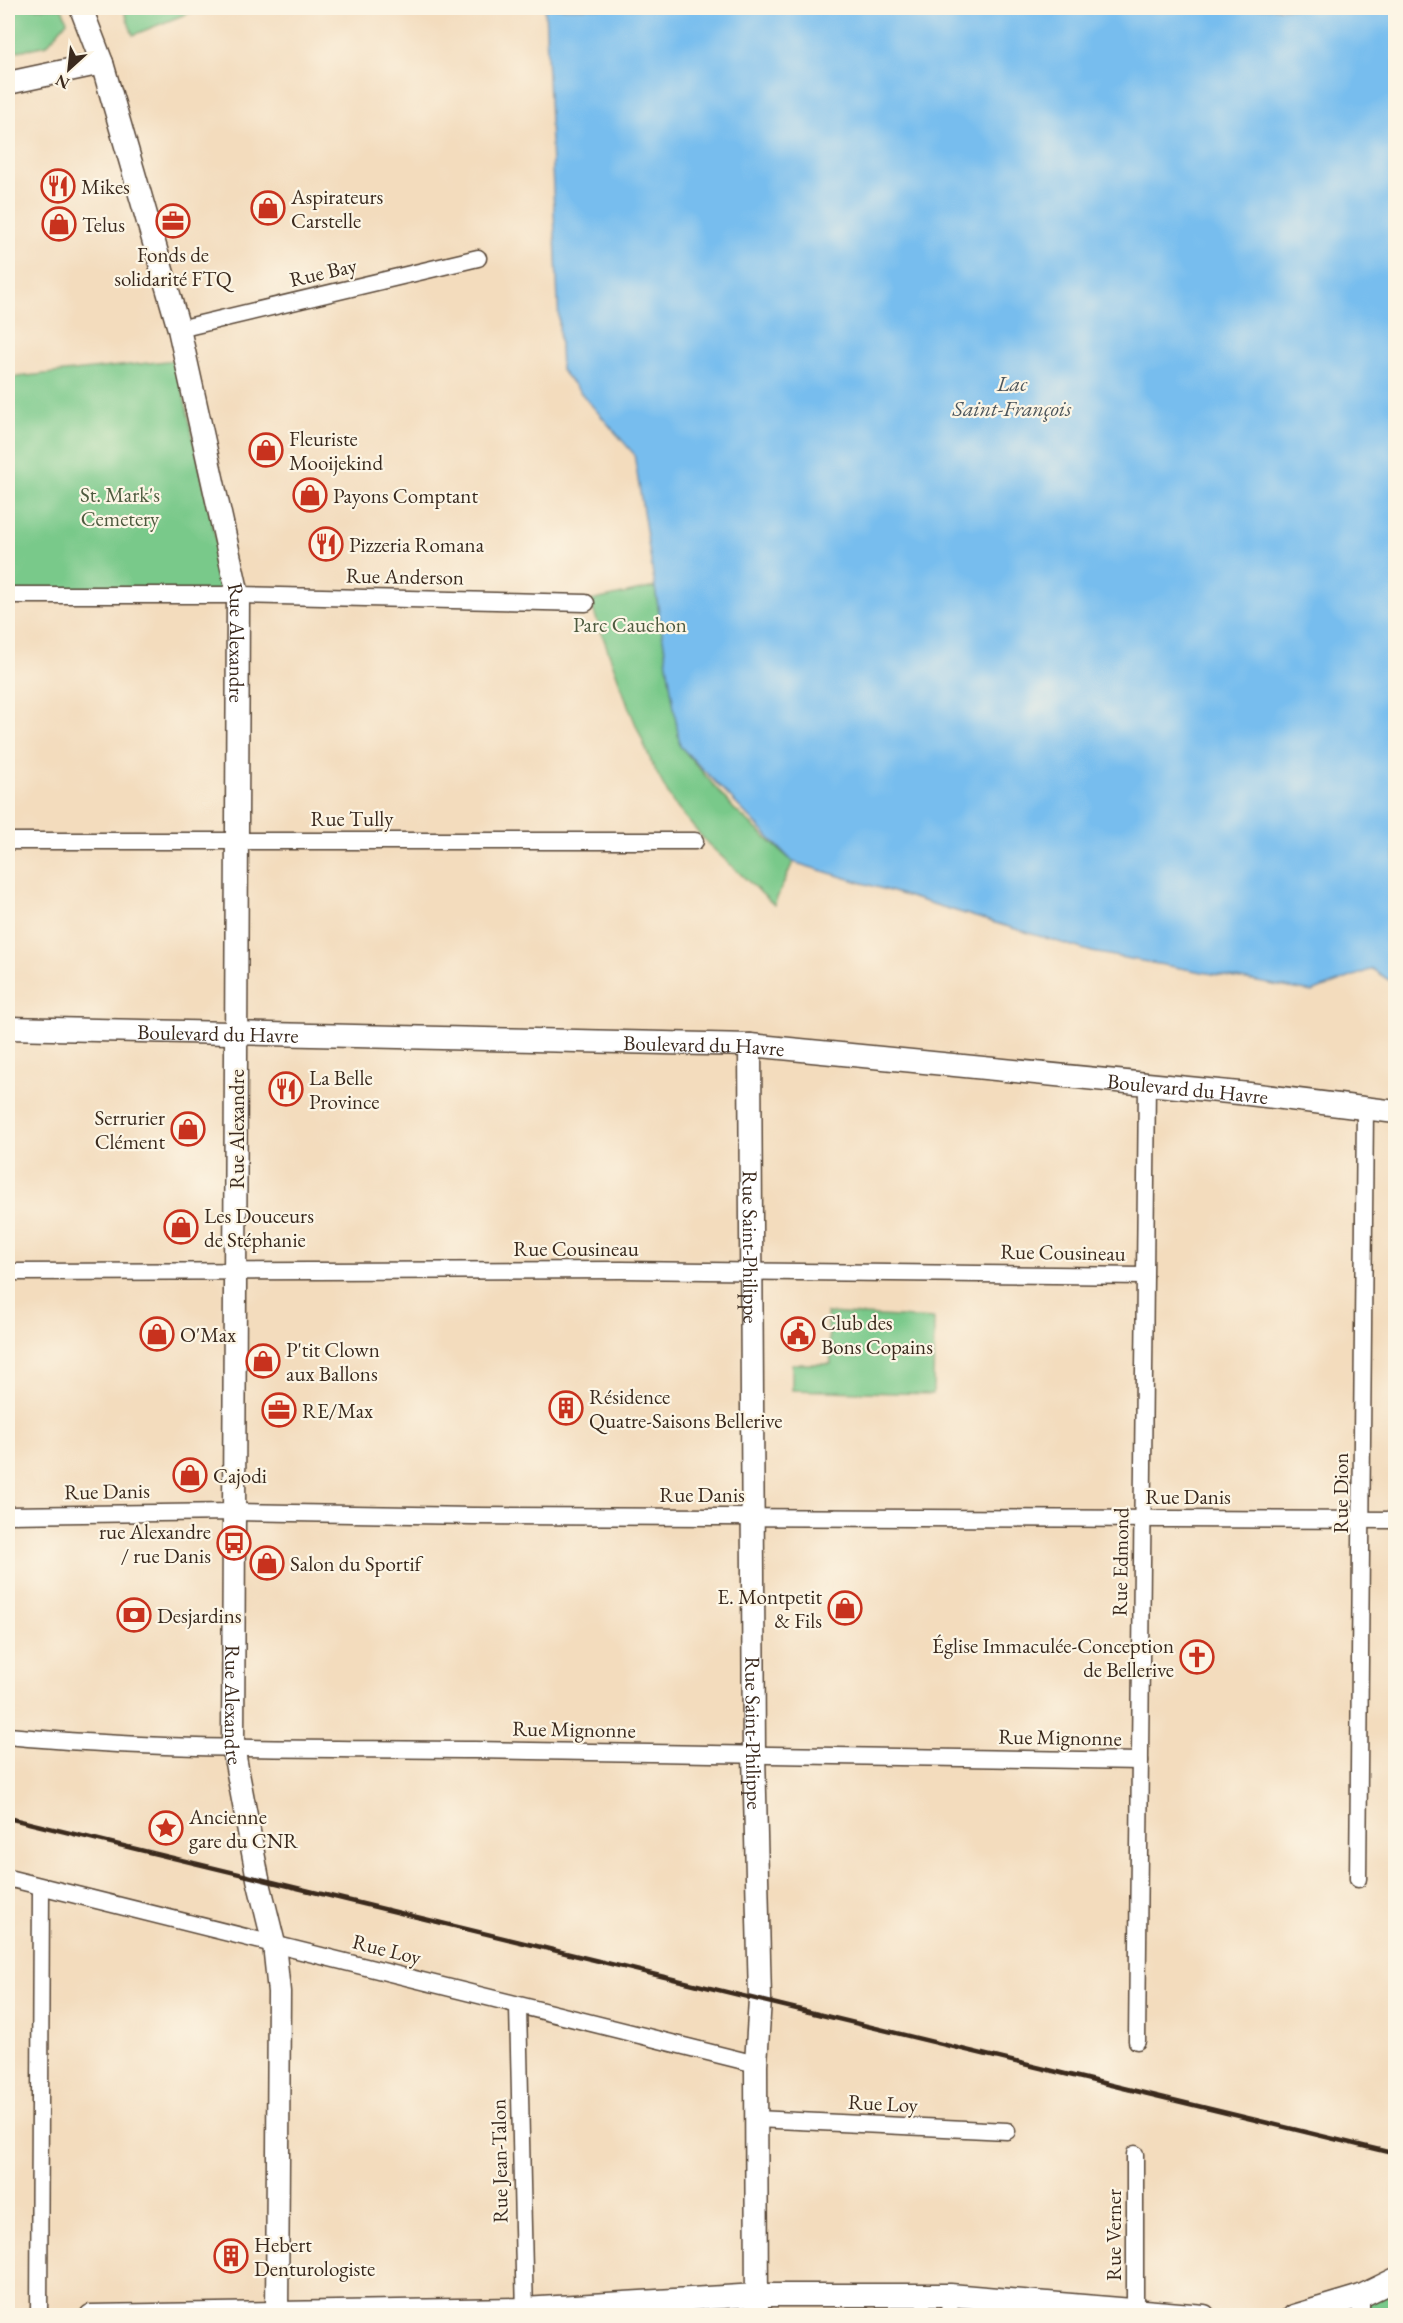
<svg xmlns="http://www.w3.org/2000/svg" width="1403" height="2323" viewBox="0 0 1403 2323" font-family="'EB Garamond',serif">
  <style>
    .green { fill: #79c98a; stroke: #5a7a54; stroke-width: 1.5 }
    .water { fill: #77bdee; stroke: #597486; stroke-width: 1.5 }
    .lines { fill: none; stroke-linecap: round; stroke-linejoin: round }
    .street-casing { stroke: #574536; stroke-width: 19 }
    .secondary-casing { stroke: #574536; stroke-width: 25 }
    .street { stroke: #fff; stroke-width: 16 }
    .secondary { stroke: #fff; stroke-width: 22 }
    .rail { stroke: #3b2a1e; stroke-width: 4.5 }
    .labels { text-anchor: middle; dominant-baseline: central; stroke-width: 4.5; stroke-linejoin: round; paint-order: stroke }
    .poi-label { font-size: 21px; fill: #3b2a1e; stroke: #fcf5e5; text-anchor: start }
    .street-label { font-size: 21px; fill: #3b2a1e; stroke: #fcf5e5 }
    .park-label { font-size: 21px; fill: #4e5a3e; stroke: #fcf5e5 }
    .water-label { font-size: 22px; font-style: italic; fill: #4d565c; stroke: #fcf5e5 }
  </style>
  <rect width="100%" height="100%" fill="#fcf5e5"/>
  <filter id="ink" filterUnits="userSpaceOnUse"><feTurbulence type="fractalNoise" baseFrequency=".0167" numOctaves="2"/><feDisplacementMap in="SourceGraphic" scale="12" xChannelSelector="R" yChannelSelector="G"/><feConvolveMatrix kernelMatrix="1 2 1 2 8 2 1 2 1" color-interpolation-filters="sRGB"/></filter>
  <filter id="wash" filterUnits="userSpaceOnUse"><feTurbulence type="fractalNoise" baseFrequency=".008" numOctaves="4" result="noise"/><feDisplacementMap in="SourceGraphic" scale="24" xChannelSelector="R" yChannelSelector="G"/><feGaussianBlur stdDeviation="1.35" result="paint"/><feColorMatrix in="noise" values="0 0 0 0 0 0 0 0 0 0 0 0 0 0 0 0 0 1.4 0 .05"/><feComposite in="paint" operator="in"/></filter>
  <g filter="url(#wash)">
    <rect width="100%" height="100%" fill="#f3dcbd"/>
    <g class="green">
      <polygon points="8,8 62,8 67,21 47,45 8,53"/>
      <polygon points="123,8 201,8 133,35"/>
      <polygon points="176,360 228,594 8,595 8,378"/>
      <polygon points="655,587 680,746 734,809 793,862 774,905 707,843 673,803 653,766 629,708 590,601"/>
      <polygon points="827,1313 934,1319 933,1394 792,1390 792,1364 831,1364"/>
      <polygon points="1395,2283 1395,2315 1361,2316 1361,2296"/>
    </g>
    <polygon class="water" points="545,8 1395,8 1395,984 1372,969 1312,992 1092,952 793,862 680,746 634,454 561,370"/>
  </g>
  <g filter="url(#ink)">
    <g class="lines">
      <g class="street-casing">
        <g id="street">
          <polyline points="179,329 478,258"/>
          <polyline points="8,595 238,595 586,603"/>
          <polyline points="8,841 695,841"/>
          <polyline points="8,1272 622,1270 1145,1276"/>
          <polyline points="8,1515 234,1512 473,1516 1396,1520"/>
          <path d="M8 1736C162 1751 319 1748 474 1750 696 1753 918 1757 1140 1761"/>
          <polyline points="8,1878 756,2064"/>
          <polyline points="1358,1879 1365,1108"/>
          <polyline points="518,2006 525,2316"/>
          <polyline points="1137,2041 1147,1084"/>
          <polyline points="756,2119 1007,2131"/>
          <polyline points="1361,2296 1361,2316"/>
          <polyline points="39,2316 41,1887"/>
          <polyline points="949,2316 950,2295"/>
          <polyline points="1135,2316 1135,2154"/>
        </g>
      </g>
      <g class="secondary-casing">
        <g id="secondary">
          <path id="s1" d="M81 8 102 63 179 329 238 595 233 1747 258 1879 274 1944 279 1992 277 2316"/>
          <polyline points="8,83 102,63"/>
          <path id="s2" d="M8 1028 750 1045 1249 1094 1396 1112"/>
          <path id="s3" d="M750 1045 754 1754 760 1999 756 2064 757 2316"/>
          <polyline points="91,2316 524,2309 757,2295 950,2295 1204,2316"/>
          <polyline points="1294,2316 1361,2296 1396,2279"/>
        </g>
      </g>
      <use href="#street" class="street"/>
      <use href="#secondary" class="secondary"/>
      <polyline class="rail" points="8,1818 1396,2154"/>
    </g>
  </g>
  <defs>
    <g id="restaurant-ring" transform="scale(1.725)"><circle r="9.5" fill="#fcf5e5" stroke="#c8321e" stroke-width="1.5"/><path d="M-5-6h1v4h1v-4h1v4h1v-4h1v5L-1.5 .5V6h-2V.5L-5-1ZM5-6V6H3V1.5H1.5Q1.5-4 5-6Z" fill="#c8321e"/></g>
    <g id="shop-ring" transform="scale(1.725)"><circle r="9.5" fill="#fcf5e5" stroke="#c8321e" stroke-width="1.5"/><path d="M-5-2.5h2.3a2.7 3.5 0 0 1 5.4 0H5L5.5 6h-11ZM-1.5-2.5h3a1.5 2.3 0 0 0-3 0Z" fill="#c8321e"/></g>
    <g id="office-ring" transform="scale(1.725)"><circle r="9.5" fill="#fcf5e5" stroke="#c8321e" stroke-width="1.5"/><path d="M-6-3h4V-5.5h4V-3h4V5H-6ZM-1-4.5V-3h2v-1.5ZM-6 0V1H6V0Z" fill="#c8321e"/></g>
    <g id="civic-ring" transform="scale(1.725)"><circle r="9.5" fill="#fcf5e5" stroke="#c8321e" stroke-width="1.5"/><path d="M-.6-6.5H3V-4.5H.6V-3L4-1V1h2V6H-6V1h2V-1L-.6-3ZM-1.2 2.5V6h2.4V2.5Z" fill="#c8321e"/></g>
    <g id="building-ring" transform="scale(1.725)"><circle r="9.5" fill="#fcf5e5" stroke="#c8321e" stroke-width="1.5"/><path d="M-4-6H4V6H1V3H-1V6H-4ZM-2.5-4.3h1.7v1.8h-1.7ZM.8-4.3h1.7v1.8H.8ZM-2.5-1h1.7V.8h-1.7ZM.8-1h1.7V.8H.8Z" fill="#c8321e"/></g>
    <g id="bus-ring" transform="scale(1.725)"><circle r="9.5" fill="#fcf5e5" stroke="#c8321e" stroke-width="1.5"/><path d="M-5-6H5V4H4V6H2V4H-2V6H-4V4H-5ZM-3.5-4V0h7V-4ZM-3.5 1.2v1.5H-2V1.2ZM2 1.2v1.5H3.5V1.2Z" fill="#c8321e"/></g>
    <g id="bank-ring" transform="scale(1.725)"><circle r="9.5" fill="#fcf5e5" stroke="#c8321e" stroke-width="1.5"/><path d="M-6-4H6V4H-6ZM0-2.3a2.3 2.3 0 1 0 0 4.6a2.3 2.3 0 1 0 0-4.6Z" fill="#c8321e"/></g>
    <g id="church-ring" transform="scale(1.725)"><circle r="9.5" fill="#fcf5e5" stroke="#c8321e" stroke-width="1.5"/><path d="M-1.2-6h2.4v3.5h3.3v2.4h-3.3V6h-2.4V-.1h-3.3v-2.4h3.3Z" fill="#c8321e"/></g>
    <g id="sight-ring" transform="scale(1.725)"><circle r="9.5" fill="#fcf5e5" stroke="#c8321e" stroke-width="1.5"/><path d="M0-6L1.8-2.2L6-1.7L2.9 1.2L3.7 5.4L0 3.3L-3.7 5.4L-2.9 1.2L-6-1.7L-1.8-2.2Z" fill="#c8321e"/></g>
  </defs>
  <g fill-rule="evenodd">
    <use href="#restaurant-ring" x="58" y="186"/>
    <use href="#shop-ring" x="268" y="208"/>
    <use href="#office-ring" x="173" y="221"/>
    <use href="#shop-ring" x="59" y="224"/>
    <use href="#shop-ring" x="266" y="450"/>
    <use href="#shop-ring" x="310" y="495"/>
    <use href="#restaurant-ring" x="326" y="544"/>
    <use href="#restaurant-ring" x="286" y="1089"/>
    <use href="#shop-ring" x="188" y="1129"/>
    <use href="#shop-ring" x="181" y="1227"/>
    <use href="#shop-ring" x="157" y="1334"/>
    <use href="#civic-ring" x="798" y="1334"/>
    <use href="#shop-ring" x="263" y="1361"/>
    <use href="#building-ring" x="566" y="1408"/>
    <use href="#office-ring" x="279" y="1410"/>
    <use href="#shop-ring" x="190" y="1475"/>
    <use href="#bus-ring" x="234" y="1543"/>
    <use href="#shop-ring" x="267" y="1563"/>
    <use href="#shop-ring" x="845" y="1608"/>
    <use href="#bank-ring" x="134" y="1615"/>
    <use href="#church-ring" x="1197" y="1657"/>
    <use href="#sight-ring" x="166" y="1828"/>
    <use href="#building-ring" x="231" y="2256"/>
  </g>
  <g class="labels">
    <g class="poi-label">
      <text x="81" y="186">Mikes</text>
      <text x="291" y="196">Aspirateurs<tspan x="291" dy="24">Carstelle</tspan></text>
      <text x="82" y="224">Telus</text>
      <text x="173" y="254" text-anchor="middle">Fonds de<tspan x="173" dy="24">solidarité FTQ</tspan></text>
      <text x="289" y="438">Fleuriste<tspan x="289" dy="24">Mooijekind</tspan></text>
      <text x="333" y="495">Payons Comptant</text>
      <text x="349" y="544">Pizzeria Romana</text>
      <text x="309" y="1077">La Belle<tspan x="309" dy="24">Province</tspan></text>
      <text x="165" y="1117" text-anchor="end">Serrurier<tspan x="165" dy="24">Clément</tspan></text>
      <text x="204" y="1215">Les Douceurs<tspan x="204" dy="24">de Stéphanie</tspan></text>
      <text x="821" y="1322">Club des<tspan x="821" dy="24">Bons Copains</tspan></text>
      <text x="180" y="1334">O'Max</text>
      <text x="286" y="1349">P'tit Clown<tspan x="286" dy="24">aux Ballons</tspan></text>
      <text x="589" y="1396">Résidence<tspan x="589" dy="24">Quatre-Saisons Bellerive</tspan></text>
      <text x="302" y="1410">RE/Max</text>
      <text x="213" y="1475">Cajodi</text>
      <text x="211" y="1531" text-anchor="end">rue Alexandre<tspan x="211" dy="24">/ rue Danis</tspan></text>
      <text x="290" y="1563">Salon du Sportif</text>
      <text x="822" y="1596" text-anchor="end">E. Montpetit<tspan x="822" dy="24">&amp; Fils</tspan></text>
      <text x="157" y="1615">Desjardins</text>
      <text x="1174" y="1645" text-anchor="end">Église Immaculée-Conception<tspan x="1174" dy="24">de Bellerive</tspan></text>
      <text x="189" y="1816">Ancienne<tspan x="189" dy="24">gare du CNR</tspan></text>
      <text x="254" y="2244">Hebert<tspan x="254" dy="24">Denturologiste</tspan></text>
    </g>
    <g class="street-label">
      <text transform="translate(323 272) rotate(-13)">Rue Bay</text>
      <text transform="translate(405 576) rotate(1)">Rue Anderson</text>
      <text stroke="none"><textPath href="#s1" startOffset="656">Rue Alexandre</textPath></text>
      <text x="352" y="818">Rue Tully</text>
      <text stroke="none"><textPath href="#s2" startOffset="210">Boulevard du Havre</textPath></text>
      <text stroke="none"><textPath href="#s2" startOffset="696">Boulevard du Havre</textPath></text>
      <text stroke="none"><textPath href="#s2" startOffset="1182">Boulevard du Havre</textPath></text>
      <text transform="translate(236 1129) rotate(-90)">Rue Alexandre</text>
      <text x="576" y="1248">Rue Cousineau</text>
      <text stroke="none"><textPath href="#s3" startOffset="202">Rue Saint-Philippe</textPath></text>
      <text transform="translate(1063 1252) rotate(1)">Rue Cousineau</text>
      <text transform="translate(107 1491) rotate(-1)">Rue Danis</text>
      <text transform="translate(1340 1493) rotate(-90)">Rue Dion</text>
      <text x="702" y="1494">Rue Danis</text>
      <text x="1188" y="1496">Rue Danis</text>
      <text transform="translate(1120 1562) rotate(-89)">Rue Edmond</text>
      <text stroke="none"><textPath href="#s1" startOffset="1718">Rue Alexandre</textPath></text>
      <text transform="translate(574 1729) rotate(1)">Rue Mignonne</text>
      <text stroke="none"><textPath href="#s3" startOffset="688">Rue Saint-Philippe</textPath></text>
      <text transform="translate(1060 1737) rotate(1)">Rue Mignonne</text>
      <text transform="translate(387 1949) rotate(14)">Rue Loy</text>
      <text transform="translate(883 2103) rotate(3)">Rue Loy</text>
      <text transform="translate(499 2161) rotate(-91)">Rue Jean-Talon</text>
      <text transform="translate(1113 2235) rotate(-90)">Rue Verner</text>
    </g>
    <g class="park-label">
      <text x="120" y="494">St. Mark's<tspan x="120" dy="24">Cemetery</tspan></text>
      <text x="630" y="624">Parc Cauchon</text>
    </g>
    <g class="water-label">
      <text x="1012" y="383">Lac<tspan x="1012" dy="25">Saint-François</tspan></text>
    </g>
  </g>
  <rect width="1403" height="2323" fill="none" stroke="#fcf5e5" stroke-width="30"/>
  <g transform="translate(69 69) rotate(207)" stroke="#fcf5e5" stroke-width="4.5" paint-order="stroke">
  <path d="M0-4.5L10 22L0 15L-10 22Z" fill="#3b2a1e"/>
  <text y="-9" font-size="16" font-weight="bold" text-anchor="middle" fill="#3b2a1e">N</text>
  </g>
</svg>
